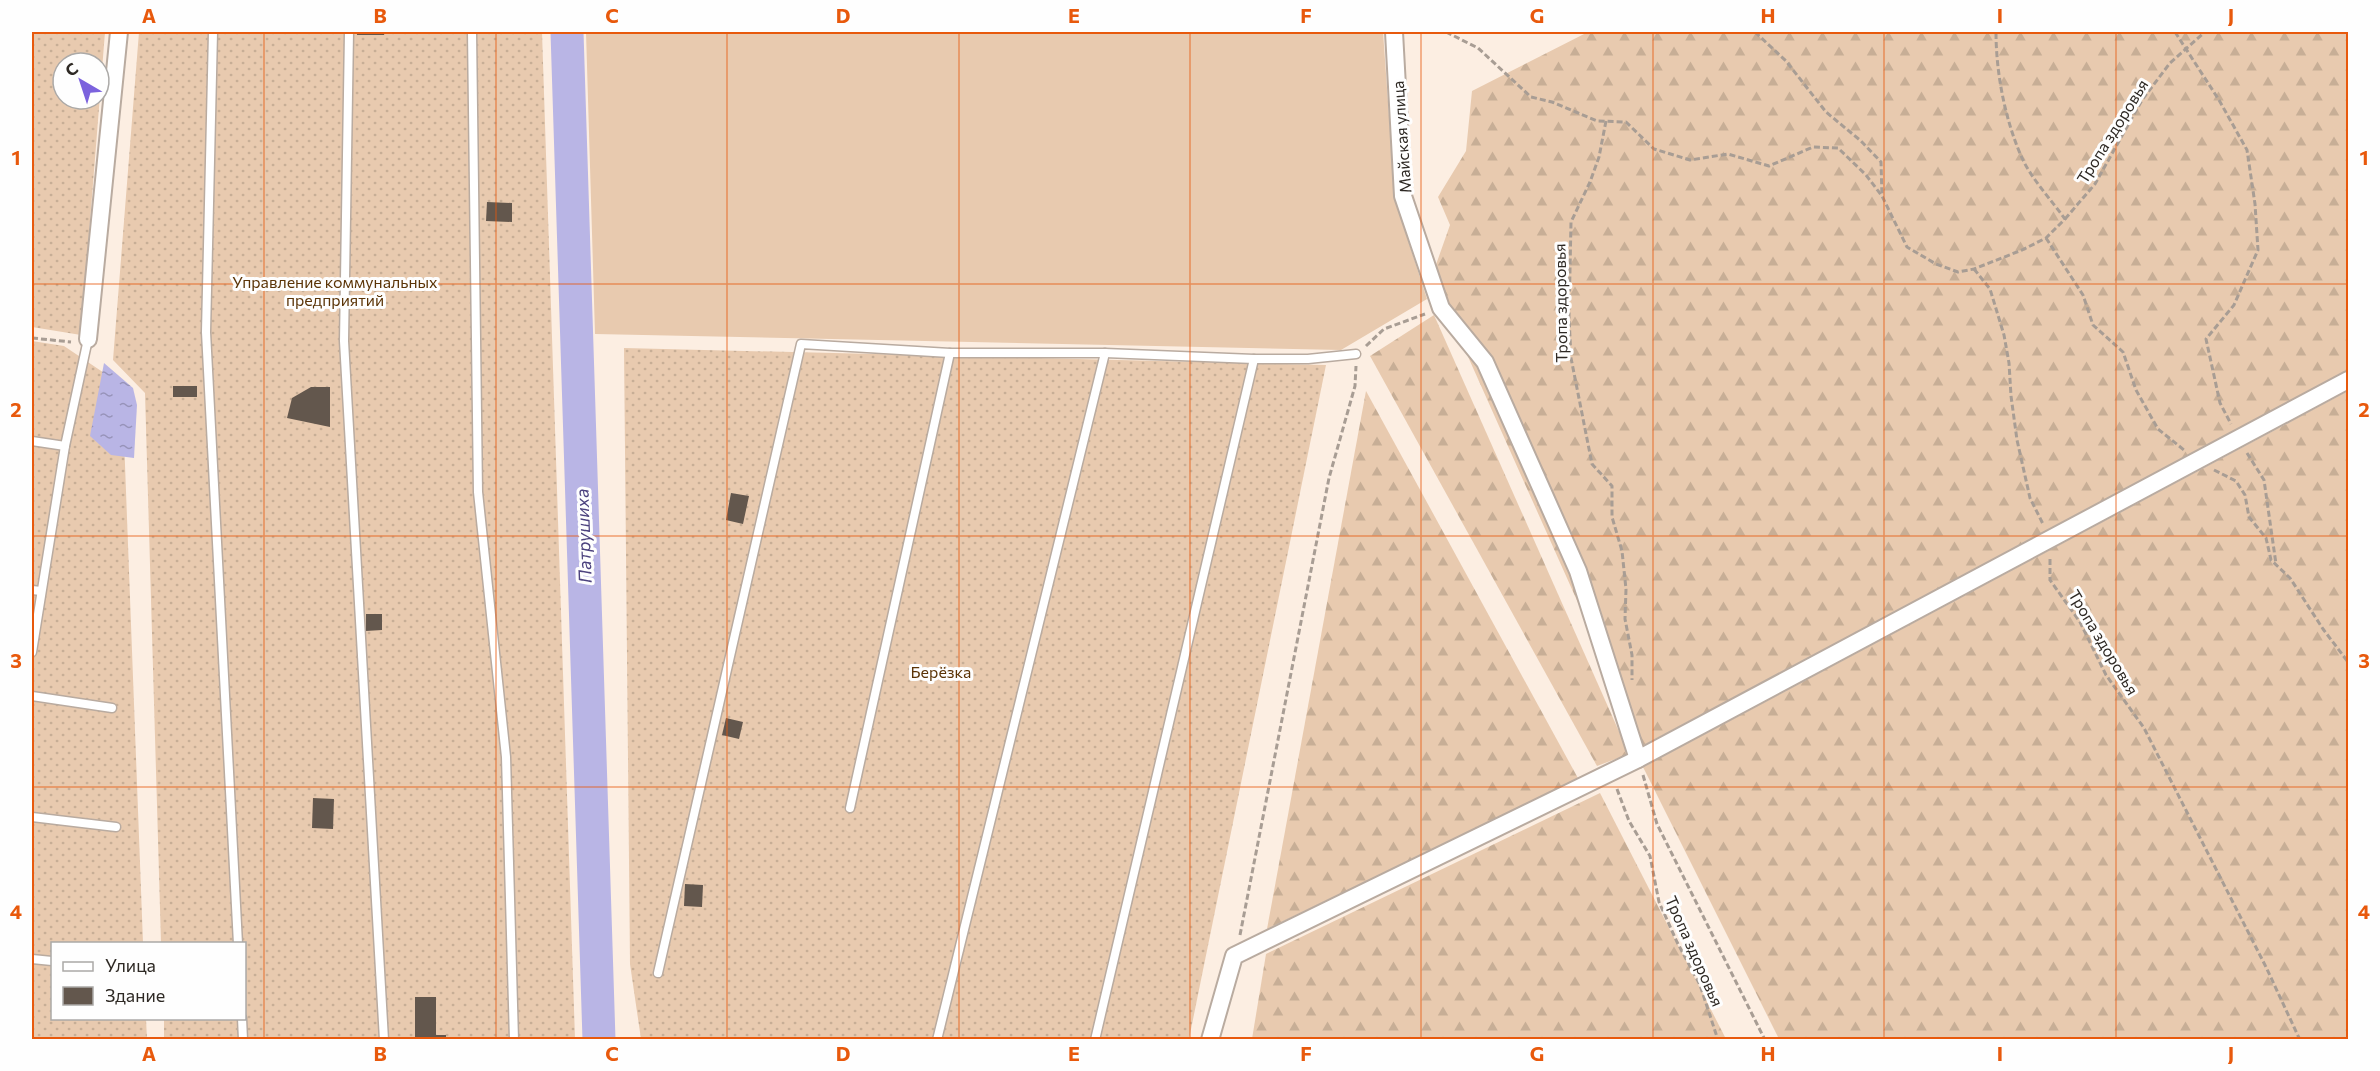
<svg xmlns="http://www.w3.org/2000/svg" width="2380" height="1071" viewBox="0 0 2380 1071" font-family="Commissioner,sans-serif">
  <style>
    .grass { fill: #e8caaf }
    .forest { fill: url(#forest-firs) }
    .garden { fill: url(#garden-dots); fill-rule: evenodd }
    .water { fill: url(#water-ripples) }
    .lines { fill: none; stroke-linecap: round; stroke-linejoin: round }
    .river { stroke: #b9b5e5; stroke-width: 33 }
    .building { fill: #63574d }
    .lane-casing { stroke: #b9aba0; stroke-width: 11 }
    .street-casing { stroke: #b9aba0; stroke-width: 20 }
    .path { stroke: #a89d94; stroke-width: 3; stroke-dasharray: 6 3; stroke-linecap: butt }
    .lane { stroke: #fff; stroke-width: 8 }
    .street { stroke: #fff; stroke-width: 16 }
    .grid { fill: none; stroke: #e8590c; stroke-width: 1.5; stroke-opacity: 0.55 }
    .labels { text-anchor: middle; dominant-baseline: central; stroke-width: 6; stroke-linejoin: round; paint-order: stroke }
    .street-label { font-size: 16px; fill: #2e2924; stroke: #fefefe }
    .park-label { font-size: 16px; fill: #5b3407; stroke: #fefefe }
    .water-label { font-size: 18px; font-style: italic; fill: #4c427e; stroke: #fefefe }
    .neatline { fill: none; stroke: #e8590c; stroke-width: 2 }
    .grid-label { font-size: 20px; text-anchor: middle; font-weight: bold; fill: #e8590c }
  </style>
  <defs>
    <pattern id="forest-firs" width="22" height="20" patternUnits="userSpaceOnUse" patternTransform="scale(1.5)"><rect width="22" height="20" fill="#e8caaf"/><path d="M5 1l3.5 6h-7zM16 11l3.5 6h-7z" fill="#c7ae96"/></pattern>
    <pattern id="garden-dots" width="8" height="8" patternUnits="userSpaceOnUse" patternTransform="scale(1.5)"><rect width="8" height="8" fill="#e8caaf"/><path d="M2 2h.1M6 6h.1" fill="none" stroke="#c7ae96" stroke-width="1.8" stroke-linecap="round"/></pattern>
    <pattern id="water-ripples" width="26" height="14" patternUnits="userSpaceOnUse" patternTransform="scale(1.5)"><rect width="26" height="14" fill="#b9b5e5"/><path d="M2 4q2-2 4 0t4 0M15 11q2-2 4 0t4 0" fill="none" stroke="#9793b9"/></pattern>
  </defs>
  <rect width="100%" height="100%" fill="#fceee2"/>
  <polygon class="grass" points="586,32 1383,32 1395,200 1427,299 1341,350 595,334"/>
  <g class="forest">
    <polygon points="1588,32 2348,32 2348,371 1642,746 1432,276 1450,225 1438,197 1466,151 1472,91"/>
    <polygon points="1434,315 1629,754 1597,766 1370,356"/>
    <polygon points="1366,391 1579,780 1267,929"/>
    <polygon points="2348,391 2348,1039 1779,1039 1643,767"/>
    <polygon points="1600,793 1726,1039 1252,1039 1266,954"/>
  </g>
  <g class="garden">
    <path d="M32 32H105L81 335 32 327ZM63 63H99V99H63Z"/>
    <polygon points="139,32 542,32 575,1039 164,1039 164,1019 244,1018 244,944 161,943 145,393 113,360"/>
    <polygon points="32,341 64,346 122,385 143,943 52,944 52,1018 146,1019 147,1039 32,1040"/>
    <polygon points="624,348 1326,365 1189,1039 641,1039 630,964"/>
  </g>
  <polygon class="water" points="104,363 133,388 137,405 134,458 111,455 90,436"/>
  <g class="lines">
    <polyline class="river" points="567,32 599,1040"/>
  </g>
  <g class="building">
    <polygon points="357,32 385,32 384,35 357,35"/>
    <polygon points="487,202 512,203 512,222 486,221"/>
    <rect x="173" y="386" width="24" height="11"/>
    <polygon points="311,387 330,387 330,427 287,418 292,398"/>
    <polygon points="731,493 749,496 743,524 726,520"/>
    <polygon points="366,614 382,614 382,630 366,631"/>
    <polygon points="726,718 743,722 739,739 722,735"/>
    <polygon points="313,798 334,799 333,829 312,828"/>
    <polygon points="685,884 703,885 702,907 684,906"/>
    <polygon points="415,997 436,997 436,1035 446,1035 446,1040 415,1040"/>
  </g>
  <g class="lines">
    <g class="lane-casing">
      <g id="lane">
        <polyline points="213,32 206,332 238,944"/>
        <polyline points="349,32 344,341 384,1040"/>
        <polyline points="472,32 478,492 506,757 514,1040"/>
        <polyline points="32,441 65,446"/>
        <polyline points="32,590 41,591"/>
        <polyline points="32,652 65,446 88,339"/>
        <polyline points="32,696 112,708"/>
        <polyline points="850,808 950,353"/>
        <polyline points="32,817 116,827"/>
        <polyline points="32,959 52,961"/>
        <polyline points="658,973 801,344 950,353 1105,353 1254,359 1308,359 1356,354"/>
        <polyline points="242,1018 243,1040"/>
        <polyline points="937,1040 1105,353"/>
        <polyline points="1095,1040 1254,359"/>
      </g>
    </g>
    <g class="street-casing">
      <g id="street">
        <polyline points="1394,32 1403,196 1441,308 1485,362 1578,571 1638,759"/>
        <polyline points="88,339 119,32"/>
        <polyline points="1210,1040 1234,956 1638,759 2348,380"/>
      </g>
    </g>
    <g class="path">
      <path d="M1446 32 1478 48 1531 97 1552 102 1597 121 1626 122 1654 149 1690 160 1728 154 1769 166 1813 147 1838 148 1866 175 1882 196 1907 247 1936 264 1958 272 1974 269 2022 250 2046 238 2065 219C2052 201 2031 178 2022 158 2005 120 1996 73 1996 32"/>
      <polyline points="1755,32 1786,61 1826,112 1861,141 1881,162 1882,196"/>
      <polyline points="2175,32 2219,100 2247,150 2255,204 2258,250 2234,305 2206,339 2220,403 2231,424"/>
      <polyline points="1606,121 1599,157 1590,182 1571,222 1569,317 1571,358 1592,464 1612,486 1612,517 1622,551 1626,589 1625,619 1632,655 1632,680"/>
      <polyline points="2065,219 2095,184 2142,100 2170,63 2205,32"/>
      <polyline points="2046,238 2083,295 2093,325 2123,352 2136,390 2158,429 2184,450"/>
      <polyline points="1974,269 1990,289 2004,335 2009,363 2011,396 2017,440 2030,498 2043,524"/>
      <polyline points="32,338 71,342"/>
      <polyline points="1366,346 1384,329 1425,314"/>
      <polyline points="2247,453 2264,480 2276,564"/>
      <polyline points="2214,470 2236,481 2245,495 2249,517 2266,538 2271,560 2290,578 2323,629 2348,662"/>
      <polyline points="2050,559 2050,580 2080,622 2106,675 2144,728 2266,967 2300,1040"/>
      <polyline points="1643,775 1657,824 1765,1040"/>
      <polyline points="1617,789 1629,821 1650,856 1659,902 1677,942 1700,985 1718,1040"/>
      <polyline points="1240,935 1329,478 1355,386 1356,366"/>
    </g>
    <use href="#lane" class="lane"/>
    <use href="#street" class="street"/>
  </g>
  <path class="grid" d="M264 32V1040M496 32V1040M727 32V1040M959 32V1040M1190 32V1040M1421 32V1040M1653 32V1040M1884 32V1040M2116 32V1040M32 284H2348M32 536H2348M32 787H2348"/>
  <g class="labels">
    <g class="street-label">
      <text transform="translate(2112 131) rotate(-58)">Тропа здоровья</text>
      <text transform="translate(1401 137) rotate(-94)">Майская улица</text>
      <text transform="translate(1560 303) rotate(-91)">Тропа здоровья</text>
      <text transform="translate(2104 642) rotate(59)">Тропа здоровья</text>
      <text transform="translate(1695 951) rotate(66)">Тропа здоровья</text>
    </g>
    <g class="park-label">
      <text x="335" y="281">Управление коммунальных<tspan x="335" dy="18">предприятий</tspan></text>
      <text x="941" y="671">Берёзка</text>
    </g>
    <g class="water-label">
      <text transform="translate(583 536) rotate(-92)">Патрушиха</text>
    </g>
  </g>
  <rect width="2380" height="1071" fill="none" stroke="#fefefe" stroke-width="66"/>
  <rect x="51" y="942" width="195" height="78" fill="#fefefe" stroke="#aba9a7" stroke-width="1.5"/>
  <rect x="63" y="962" width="30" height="9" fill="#ffffff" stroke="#aba9a7" stroke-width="1.5"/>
  <text x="105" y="972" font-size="18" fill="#2e2924">Улица</text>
  <rect x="63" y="987" width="30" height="18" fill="#63574d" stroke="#aba9a7" stroke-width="1.5"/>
  <text x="105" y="1002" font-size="18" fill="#2e2924">Здание</text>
  <g transform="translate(81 81) rotate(321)"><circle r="28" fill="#fefefe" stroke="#aba9a7" stroke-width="1.5"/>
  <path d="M0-4.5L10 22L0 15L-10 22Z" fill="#7b62dd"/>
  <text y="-9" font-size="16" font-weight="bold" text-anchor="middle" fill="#2e2924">С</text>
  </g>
  <rect x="33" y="33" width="2314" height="1005" class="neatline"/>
  <g class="grid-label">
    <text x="149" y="23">A</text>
    <text x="380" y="23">B</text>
    <text x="612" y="23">C</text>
    <text x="843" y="23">D</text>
    <text x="1074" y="23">E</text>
    <text x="1306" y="23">F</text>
    <text x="1537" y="23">G</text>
    <text x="1768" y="23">H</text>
    <text x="2000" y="23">I</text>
    <text x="2231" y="23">J</text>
    <text x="16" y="165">1</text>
    <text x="2364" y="165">1</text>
    <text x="16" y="417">2</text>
    <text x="2364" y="417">2</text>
    <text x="16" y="668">3</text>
    <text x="2364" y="668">3</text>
    <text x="16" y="919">4</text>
    <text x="2364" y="919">4</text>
    <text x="149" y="1061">A</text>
    <text x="380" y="1061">B</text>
    <text x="612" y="1061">C</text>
    <text x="843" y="1061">D</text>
    <text x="1074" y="1061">E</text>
    <text x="1306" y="1061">F</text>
    <text x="1537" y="1061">G</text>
    <text x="1768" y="1061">H</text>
    <text x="2000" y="1061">I</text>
    <text x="2231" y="1061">J</text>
  </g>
</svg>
